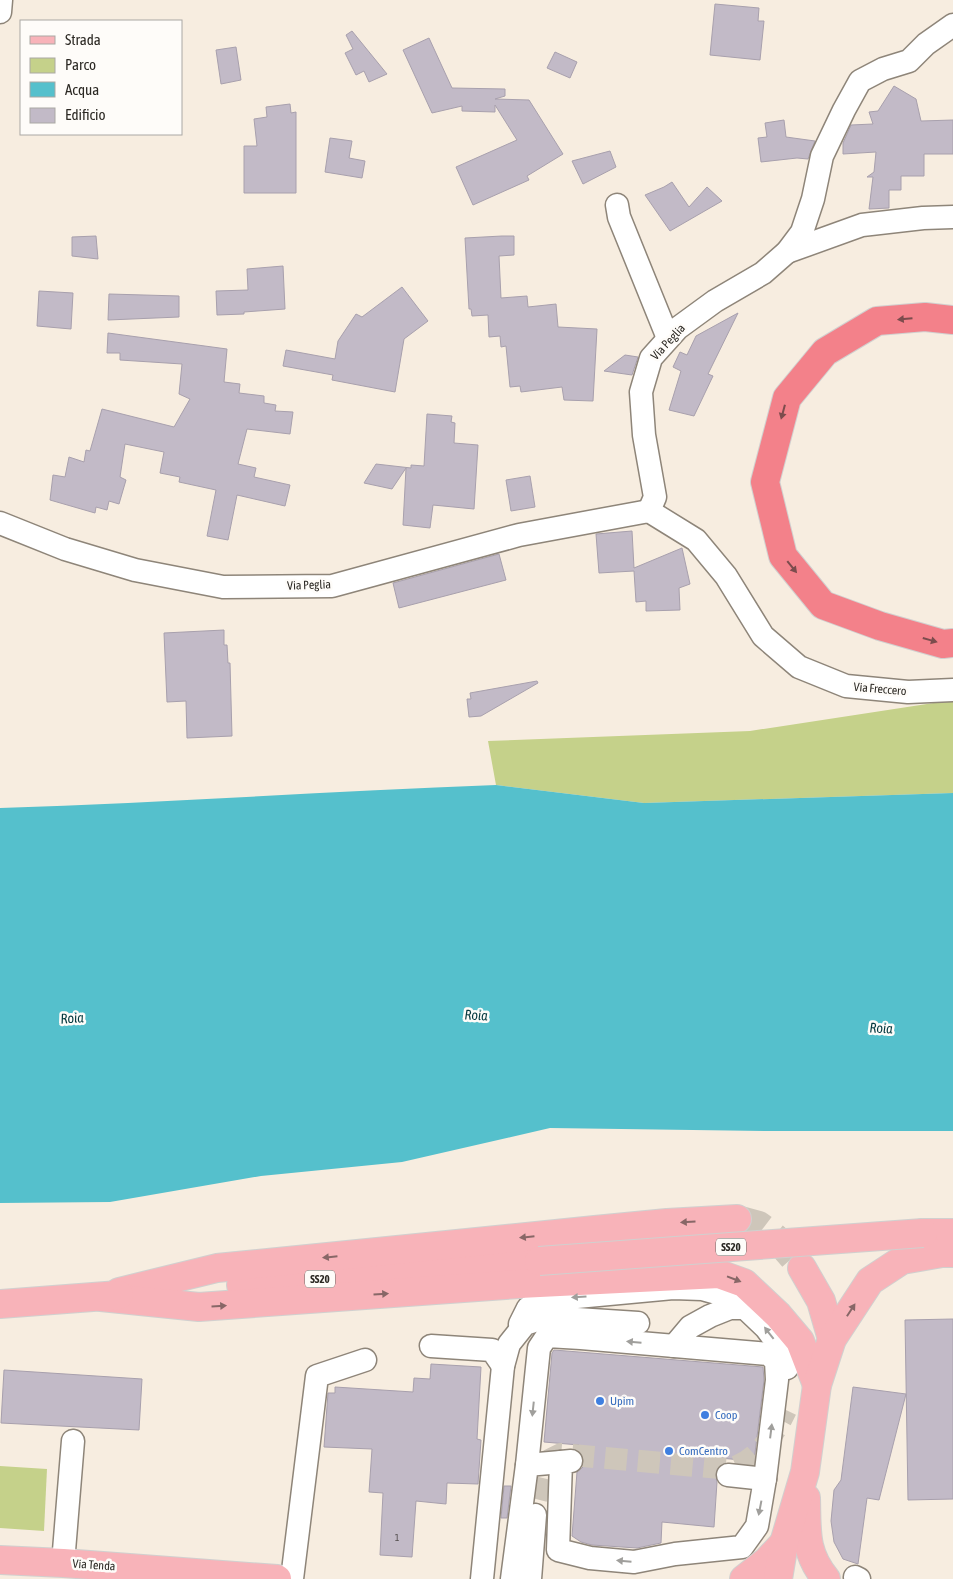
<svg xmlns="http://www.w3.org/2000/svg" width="953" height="1579" viewBox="0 0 953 1579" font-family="'Asap Condensed',sans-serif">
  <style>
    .green { fill: #c5d18a }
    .water { fill: #55c0cc }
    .building { fill: #c2bac7; stroke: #a8a0ad }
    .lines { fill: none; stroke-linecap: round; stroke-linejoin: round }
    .minor-tunnel { stroke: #cec6ba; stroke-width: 22; stroke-dasharray: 22 11; stroke-linecap: butt }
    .major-tunnel { stroke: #cec6ba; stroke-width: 28; stroke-dasharray: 28 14; stroke-linecap: butt }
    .minor-casing { stroke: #8e8579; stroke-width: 25 }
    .major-casing { stroke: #d1d0cf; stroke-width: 30 }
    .highway-casing { stroke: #d1d0cf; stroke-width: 30 }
    .minor { stroke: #fff; stroke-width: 22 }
    .major { stroke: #f8b3b9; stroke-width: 28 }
    .highway { stroke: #f3818a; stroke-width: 28 }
    .major-bridge-casing { stroke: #d1d0cf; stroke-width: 30; stroke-linecap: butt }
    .major-bridge { stroke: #f8b3b9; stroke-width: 28 }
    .oneway { fill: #7c4c4d }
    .oneway2 { fill: #886767 }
    .oneway3 { fill: #a09f9c }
    .shop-dot { fill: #3f7fe0; stroke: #fefcf9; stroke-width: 2 }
    .labels { text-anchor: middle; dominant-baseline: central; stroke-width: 5; stroke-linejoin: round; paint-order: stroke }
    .number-label { font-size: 10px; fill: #524d4d }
    .shield { fill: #fefcf9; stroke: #6b6864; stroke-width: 1 }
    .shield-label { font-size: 11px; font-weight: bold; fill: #2c2924 }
    .street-label { font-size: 12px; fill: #2c2924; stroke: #fefcf9 }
    .shop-label { font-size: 12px; fill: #366cbe; stroke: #fefcf9; text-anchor: start }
    .water-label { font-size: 14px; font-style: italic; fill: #03383e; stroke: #fefcf9 }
  </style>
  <rect width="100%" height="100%" fill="#f7ede0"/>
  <g class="green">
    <polygon points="953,700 953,793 644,803 496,785 488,741 750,731"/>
    <polygon points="0,1466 47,1469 44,1531 0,1528"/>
  </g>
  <path class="water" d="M496 785 644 803 953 793V1131H767L550 1128 402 1162 261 1176 110 1202 0 1203V808C165 803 331 791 496 785Z"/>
  <g class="building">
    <polygon points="715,4 759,8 758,21 764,21 760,60 710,55"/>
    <polygon points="352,31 387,74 369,82 364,71 356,75 345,53 353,49 346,35"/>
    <polygon points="429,38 452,88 505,89 505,96 495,99 529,100 563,154 527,176 529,180 473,205 456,167 517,140 495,105 495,112 462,111 462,106 432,113 403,50"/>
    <polygon points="236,47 241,80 221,84 216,50"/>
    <polygon points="555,52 577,62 570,78 547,68"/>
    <polygon points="894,86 916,99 921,121 953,120 953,154 924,154 924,176 901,176 901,190 889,190 889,208 869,209 873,177 867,177 874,172 876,152 843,154 843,143 851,125 873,124 869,112 878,111"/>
    <polygon points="290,104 291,113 296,112 296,193 244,193 244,146 257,146 254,119 267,117 266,107"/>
    <polygon points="784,120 786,137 815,141 808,159 797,158 761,162 758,138 767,137 765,123"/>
    <polygon points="330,138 352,141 349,158 365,161 362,178 325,172"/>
    <polygon points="610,151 616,167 583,184 572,161"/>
    <polygon points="672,182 689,207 707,187 722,201 670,231 645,195 664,187"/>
    <polygon points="96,236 98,259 72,256 72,237"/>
    <polygon points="502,236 514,236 514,255 499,256 501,298 527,296 528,307 556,304 558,327 597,329 593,401 564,400 562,387 521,392 520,386 510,387 506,346 501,347 500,336 489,337 488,315 472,316 471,309 469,309 465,238"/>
    <polygon points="283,266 285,309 244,312 244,314 217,315 216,291 248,290 247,269"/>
    <polygon points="402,287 428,321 404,339 395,392 332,380 333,375 283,366 286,350 335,359 338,341 356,314 362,317"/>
    <polygon points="39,291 73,293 71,329 37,326"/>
    <polygon points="109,294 179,296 179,317 108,320"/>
    <polygon points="738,313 708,374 713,376 694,416 669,410 681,371 673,367 680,352 687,355 696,336"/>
    <polygon points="108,333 227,349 224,382 240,384 239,393 264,396 264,403 276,405 275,411 293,412 290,434 247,429 238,464 256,468 254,477 290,485 285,506 237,495 228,540 207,536 216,490 179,482 180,477 160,473 164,452 125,444 120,477 126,480 119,504 109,501 107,510 96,507 95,513 50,500 53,475 65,477 69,457 84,462 86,450 90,451 102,409 174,427 190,399 179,394 182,364 120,360 120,353 107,353"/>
    <polygon points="625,355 638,357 632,375 604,371"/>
    <polygon points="427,414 452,416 451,422 455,423 454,443 478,445 474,509 433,505 430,528 403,525 406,468 392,489 364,483 376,464 411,468 411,465 424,466"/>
    <polygon points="530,476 535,507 511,511 506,480"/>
    <polygon points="632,531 634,568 682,548 690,584 679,588 680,610 646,611 646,601 636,602 634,571 599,573 596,534"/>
    <polygon points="499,554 506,580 399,608 393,583"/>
    <polygon points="224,630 224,645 227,645 228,663 230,663 232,736 187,738 186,701 167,702 164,633"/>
    <polygon points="537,681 538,683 481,716 469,717 467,699 471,699 470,693"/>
    <polygon points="953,1319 953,1499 908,1500 905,1320"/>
    <polygon points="554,1350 763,1367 764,1380 754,1461 719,1458 718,1466 715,1474 717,1482 714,1527 662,1522 661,1543 637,1548 592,1545 581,1542 572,1536 577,1472 583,1467 584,1460 582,1454 579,1451 579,1445 544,1442 552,1353"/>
    <polygon points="431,1364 481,1367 477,1439 481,1440 478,1484 447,1483 446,1504 416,1501 412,1557 380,1555 383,1493 369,1492 372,1449 324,1447 328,1393 335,1393 335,1387 413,1392 414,1378 430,1379"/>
    <polygon points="4,1370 142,1379 139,1430 1,1423"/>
    <polygon points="853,1387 906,1394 879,1500 867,1498 858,1564 843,1559 834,1542 831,1521 834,1490 841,1480"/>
    <polygon points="504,1486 511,1486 507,1518 501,1518"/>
  </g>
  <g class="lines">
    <path class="minor-tunnel" d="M536 1499 543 1471 549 1460 561 1454 730 1469C758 1460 774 1435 786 1410"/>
    <polyline class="major-tunnel" points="737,1219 759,1225 776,1238 802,1268"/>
    <g class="minor-casing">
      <g id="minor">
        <polyline points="0,12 1,0"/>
        <polyline points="617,205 619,217 668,338"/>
        <polyline points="787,252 862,225 923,218 953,217"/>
        <polyline points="649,511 655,497 644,435 641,392 651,358 678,328 715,301 763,273 787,252 802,232 813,199 822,156 844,110 860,81 883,69 909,61 926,44 953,25"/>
        <polyline points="0,523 65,549 135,570 223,587 332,586 519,535 649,511 696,540 726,576 763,636 799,667 846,686 908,692 953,690"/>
        <polyline points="520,1324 528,1308 545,1300 673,1288 702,1289 727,1296 745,1308"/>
        <polyline points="431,1346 492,1350 503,1366"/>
        <polyline points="674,1346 690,1327 710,1316 730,1308 745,1308 766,1328 783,1351 787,1368"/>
        <polyline points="571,1461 561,1462 558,1550 590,1558 634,1562 675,1554 742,1547 757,1526 765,1479 728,1475"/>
        <polyline points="527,1465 539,1348 547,1336 581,1338 768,1354 776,1361 777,1380 765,1479"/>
        <polyline points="63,1563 73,1441"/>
        <polyline points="855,1577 859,1579"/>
        <polyline points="292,1579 317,1376 365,1360"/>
        <polyline points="482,1579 503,1366 509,1344 525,1324 546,1317 638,1323"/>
        <polyline points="512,1579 527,1465 561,1462"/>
        <polyline points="530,1579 535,1515"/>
      </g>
    </g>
    <g class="major-casing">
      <g id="major">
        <polyline points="923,1233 953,1233"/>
        <polyline points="802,1268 821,1301 832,1339"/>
        <polyline points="241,1285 539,1261"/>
        <polyline points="119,1292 217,1268 595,1230 667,1223 737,1219"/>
        <polyline points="101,1297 199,1307 519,1284 719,1274 744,1283 778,1315 800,1341 817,1385"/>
        <polyline points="0,1304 119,1295"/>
        <path d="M806 1498C807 1531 804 1552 826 1579"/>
        <polyline points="0,1560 63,1563 277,1579"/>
        <polyline points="744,1579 767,1561 784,1543"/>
        <polyline points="778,1579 784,1543 805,1472 817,1385 832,1339 870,1281 902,1260 942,1253 953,1253"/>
      </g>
    </g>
    <g class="highway-casing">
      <polyline id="highway" points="953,320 925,317 877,321 825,352 787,398 765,482 783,556 823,605 880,626 943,644 953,643"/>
    </g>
    <use href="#minor" class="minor"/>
    <use href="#major" class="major"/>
    <use href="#highway" class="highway"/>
    <g class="major-bridge-casing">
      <polyline id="major-bridge" points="539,1261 923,1233"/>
    </g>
    <use href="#major-bridge" class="major-bridge"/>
  </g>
  <defs><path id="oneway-solid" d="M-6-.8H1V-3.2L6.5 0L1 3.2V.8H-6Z" transform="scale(1.25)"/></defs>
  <g class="oneway">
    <use href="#oneway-solid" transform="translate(905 319) rotate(175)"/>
    <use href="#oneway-solid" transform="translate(783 412) rotate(105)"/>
    <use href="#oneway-solid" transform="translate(792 567) rotate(51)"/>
    <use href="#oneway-solid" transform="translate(930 640) rotate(16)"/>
  </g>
  <g class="oneway2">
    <use href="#oneway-solid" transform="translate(688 1222) rotate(177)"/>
    <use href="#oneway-solid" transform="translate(527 1237) rotate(174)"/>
    <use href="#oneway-solid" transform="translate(330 1257) rotate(174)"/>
    <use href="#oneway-solid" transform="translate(734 1279) rotate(21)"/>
    <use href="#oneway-solid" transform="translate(381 1294) rotate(-4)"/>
    <use href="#oneway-solid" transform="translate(219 1306) rotate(-4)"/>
    <use href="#oneway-solid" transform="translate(851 1310) rotate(-57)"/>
  </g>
  <g class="oneway3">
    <use href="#oneway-solid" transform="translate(579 1297) rotate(176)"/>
    <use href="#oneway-solid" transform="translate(769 1333) rotate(-128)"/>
    <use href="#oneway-solid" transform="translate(634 1342) rotate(-175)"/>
    <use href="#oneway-solid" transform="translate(533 1409) rotate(96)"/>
    <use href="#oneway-solid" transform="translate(771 1431) rotate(-83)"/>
    <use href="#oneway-solid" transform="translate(760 1508) rotate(101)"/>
    <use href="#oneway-solid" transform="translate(624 1561) rotate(-175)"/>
  </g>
  <g class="shop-dot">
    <circle cx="600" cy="1401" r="5"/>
    <circle cx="705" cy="1415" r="5"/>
    <circle cx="669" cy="1451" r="5"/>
  </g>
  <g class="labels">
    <g class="number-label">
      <text x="397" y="1537">1</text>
    </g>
    <g class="shield">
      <rect x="716" y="1238.5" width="30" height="17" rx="4"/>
      <rect x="305" y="1270.5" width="30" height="17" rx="4"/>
    </g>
    <g class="shield-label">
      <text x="731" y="1247">SS20</text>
      <text x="320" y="1279">SS20</text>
    </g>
    <g class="street-label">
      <text transform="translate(668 342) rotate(-47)">Via Peglia</text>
      <text transform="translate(309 585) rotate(-2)">Via Peglia</text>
      <text transform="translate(880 689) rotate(5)">Via Freccero</text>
      <text transform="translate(94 1565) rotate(4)">Via Tenda</text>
    </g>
    <g class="shop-label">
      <text x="610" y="1401">Upim</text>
      <text x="715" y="1415">Coop</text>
      <text x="679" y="1451">ComCentro</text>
    </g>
    <g class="water-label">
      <text transform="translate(476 1015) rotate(2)">Roia</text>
      <text transform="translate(72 1018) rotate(-4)">Roia</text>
      <text transform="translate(881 1028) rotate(2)">Roia</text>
    </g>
  </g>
  <rect x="20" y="20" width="162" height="115" fill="#fefcf9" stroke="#aaa8a4"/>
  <rect x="30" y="36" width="25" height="8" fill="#f8b3b9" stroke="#aaa8a4"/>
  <text x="65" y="45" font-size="15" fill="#2c2924">Strada</text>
  <rect x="30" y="58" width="25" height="15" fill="#c5d18a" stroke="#aaa8a4"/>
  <text x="65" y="70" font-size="15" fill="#2c2924">Parco</text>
  <rect x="30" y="82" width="25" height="15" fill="#55c0cc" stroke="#aaa8a4"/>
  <text x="65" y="95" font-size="15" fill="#2c2924">Acqua</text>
  <rect x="30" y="108" width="25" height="15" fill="#c2bac7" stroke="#aaa8a4"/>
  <text x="65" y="120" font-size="15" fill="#2c2924">Edificio</text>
</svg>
